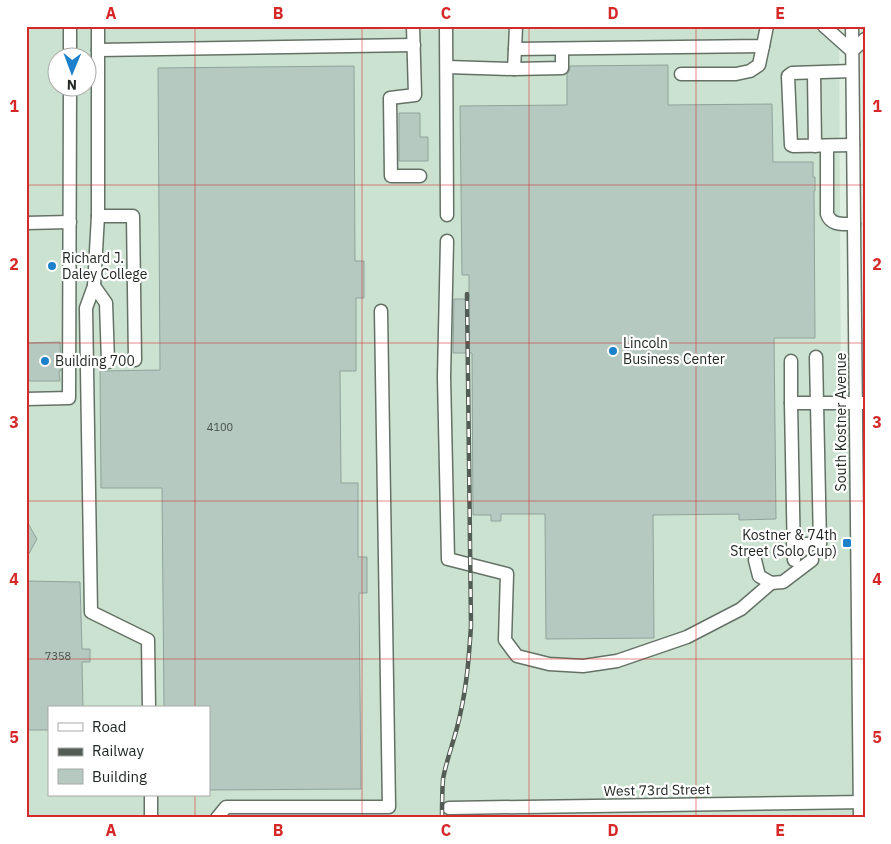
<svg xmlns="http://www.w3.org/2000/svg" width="891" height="844" viewBox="0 0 891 844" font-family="'IBM Plex Sans',sans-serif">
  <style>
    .built { fill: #cce2d0; fill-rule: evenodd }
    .building { fill: #b5c9c1; stroke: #8fa39b }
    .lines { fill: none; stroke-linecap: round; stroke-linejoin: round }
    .minor-casing { stroke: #647266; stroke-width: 15 }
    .minor { stroke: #fff; stroke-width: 12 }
    .rail-casing { stroke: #545d55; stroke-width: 4.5 }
    .rail { stroke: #fff; stroke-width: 2.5; stroke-dasharray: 8; stroke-linecap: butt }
    .grid { fill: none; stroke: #d62828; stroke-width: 1; stroke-opacity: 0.55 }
    .poi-dot { fill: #1c80cb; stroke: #fff; stroke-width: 2 }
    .labels { text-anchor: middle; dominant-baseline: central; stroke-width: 4.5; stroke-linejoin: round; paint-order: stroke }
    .number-label { font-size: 11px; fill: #46504a }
    .poi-label { font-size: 14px; fill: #212722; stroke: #fff; text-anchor: start }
    .street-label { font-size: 14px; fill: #212722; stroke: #fff }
    .neatline { fill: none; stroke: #d62828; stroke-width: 2 }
    .grid-label { font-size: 16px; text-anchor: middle; font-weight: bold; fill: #d62828 }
  </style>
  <rect width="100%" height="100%" fill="#deeee0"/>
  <g class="built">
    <path d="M26 26H364L386 30 839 28 841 411H865V818H26ZM58 58H88V88H58ZM49 708H209V795H49Z"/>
    <polygon points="861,26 865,26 865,313"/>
  </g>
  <g class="building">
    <polygon points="668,65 668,105 772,104 773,162 813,162 813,177 815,177 815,191 814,191 815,338 774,338 776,519 739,520 739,514 653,515 654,638 546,639 545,514 501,514 501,521 491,521 491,515 473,515 472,353 453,353 454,299 469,299 469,275 462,275 460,106 567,105 567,74 569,72 570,66"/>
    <polygon points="354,66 355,261 364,261 364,298 356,298 356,371 340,371 341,483 358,483 358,557 367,557 367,593 359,593 361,789 209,790 209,708 164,708 162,488 101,488 100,371 160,370 158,68"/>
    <polygon points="399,113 420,113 420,137 428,137 428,161 399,161"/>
    <polygon points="60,342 61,371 59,371 60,381 26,381 26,343"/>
    <polygon points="26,520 37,539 26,559"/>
    <polygon points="26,581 80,582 82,649 90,649 90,662 82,662 83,708 49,708 49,730 26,730"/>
  </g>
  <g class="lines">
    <g class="minor-casing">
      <g id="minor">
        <polyline points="70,26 70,58"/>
        <polyline points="98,26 98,216 133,216 135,360"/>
        <polyline points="413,26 415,95 390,98 391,176 420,176"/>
        <polyline points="446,26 447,215"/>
        <polyline points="516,26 515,49 763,46 767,26"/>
        <polyline points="824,26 852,51"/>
        <polyline points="852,26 860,818"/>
        <polyline points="98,50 414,45"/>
        <polyline points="852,51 865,39"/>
        <polyline points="447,67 514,69 515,49"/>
        <polyline points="514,69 562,68 562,49"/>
        <polyline points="852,71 792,73 788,76 791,145 793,146 853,145"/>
        <polyline points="814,73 815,146"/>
        <polyline points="681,74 736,74 750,71 759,65 763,46"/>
        <path d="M827 146V214C831 226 843 224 854 224"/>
        <polyline points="98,216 94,286 86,308 91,612 148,640 149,708"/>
        <polyline points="26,223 70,222"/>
        <polyline points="447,241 444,377 448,559 507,574 505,640 517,656 549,664 583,666 617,661 687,637 741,609 771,583"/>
        <polyline points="94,286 106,303 108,362"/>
        <polyline points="791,361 791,403"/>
        <polyline points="26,399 69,398 70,88"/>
        <polyline points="793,544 820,544 816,357"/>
        <polyline points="755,560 759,576 771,583 783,582 812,560"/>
        <polyline points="794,560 791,403 865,403"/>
        <polyline points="151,795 151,818"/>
        <polyline points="449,808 865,802"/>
        <polyline points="217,818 226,807 389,807 381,311"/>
      </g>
    </g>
    <use href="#minor" class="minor"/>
    <g class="rail-casing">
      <path id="rail" d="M442 818C442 805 442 792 443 779 447 757 456 736 460 715 467 685 469 656 471 626L467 294"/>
    </g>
    <use href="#rail" class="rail"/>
  </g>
  <path class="grid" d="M195 26V708M362 26V818M529 26V818M696 26V818M26 185H865M26 343H865M26 501H865M26 659H865M195 795V818"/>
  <g class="poi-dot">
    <circle cx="52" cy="266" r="5"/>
    <circle cx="613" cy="351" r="5"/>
    <circle cx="45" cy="361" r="5"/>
    <rect x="842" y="538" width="10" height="10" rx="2.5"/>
  </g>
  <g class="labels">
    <g class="number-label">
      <text x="220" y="427">4100</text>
      <text x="58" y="656">7358</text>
    </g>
    <g class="poi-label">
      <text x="62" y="258">Richard J.<tspan x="62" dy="16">Daley College</tspan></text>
      <text x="623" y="343">Lincoln<tspan x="623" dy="16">Business Center</tspan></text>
      <text x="55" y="361">Building 700</text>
      <text x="837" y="535" text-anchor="end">Kostner &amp; 74th<tspan x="837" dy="16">Street (Solo Cup)</tspan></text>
    </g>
    <g class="street-label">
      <text transform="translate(841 422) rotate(-90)">South Kostner Avenue</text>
      <text transform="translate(657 790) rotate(-1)">West 73rd Street</text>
    </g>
  </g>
  <rect width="891" height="844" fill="none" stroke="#ffffff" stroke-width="55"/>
  <rect x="48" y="706" width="162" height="90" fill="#ffffff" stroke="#a6a9a7"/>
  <rect x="58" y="723" width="25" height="8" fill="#ffffff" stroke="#a6a9a7"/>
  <text x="92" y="732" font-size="15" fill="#212722">Road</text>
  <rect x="58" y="748" width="25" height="8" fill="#545d55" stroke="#a6a9a7"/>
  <text x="92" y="756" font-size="15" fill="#212722">Railway</text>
  <rect x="58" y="769" width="25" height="15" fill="#b5c9c1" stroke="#a6a9a7"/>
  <text x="92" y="782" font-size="15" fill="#212722">Building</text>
  <g transform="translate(72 72) rotate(181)"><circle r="24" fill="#ffffff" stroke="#a6a9a7"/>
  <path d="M0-4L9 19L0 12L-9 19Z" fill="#1c80cb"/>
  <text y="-8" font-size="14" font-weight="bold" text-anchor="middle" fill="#212722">N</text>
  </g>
  <rect x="28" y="28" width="836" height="788" class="neatline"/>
  <g class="grid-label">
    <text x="111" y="19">A</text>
    <text x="278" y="19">B</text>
    <text x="446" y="19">C</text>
    <text x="613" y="19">D</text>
    <text x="780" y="19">E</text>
    <text x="14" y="112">1</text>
    <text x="877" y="112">1</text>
    <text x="14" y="270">2</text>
    <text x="877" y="270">2</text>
    <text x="14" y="428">3</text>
    <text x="877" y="428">3</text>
    <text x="14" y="585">4</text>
    <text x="877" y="585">4</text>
    <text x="14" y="743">5</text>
    <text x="877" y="743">5</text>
    <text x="111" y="836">A</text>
    <text x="278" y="836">B</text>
    <text x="446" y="836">C</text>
    <text x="613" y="836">D</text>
    <text x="780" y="836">E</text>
  </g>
</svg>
